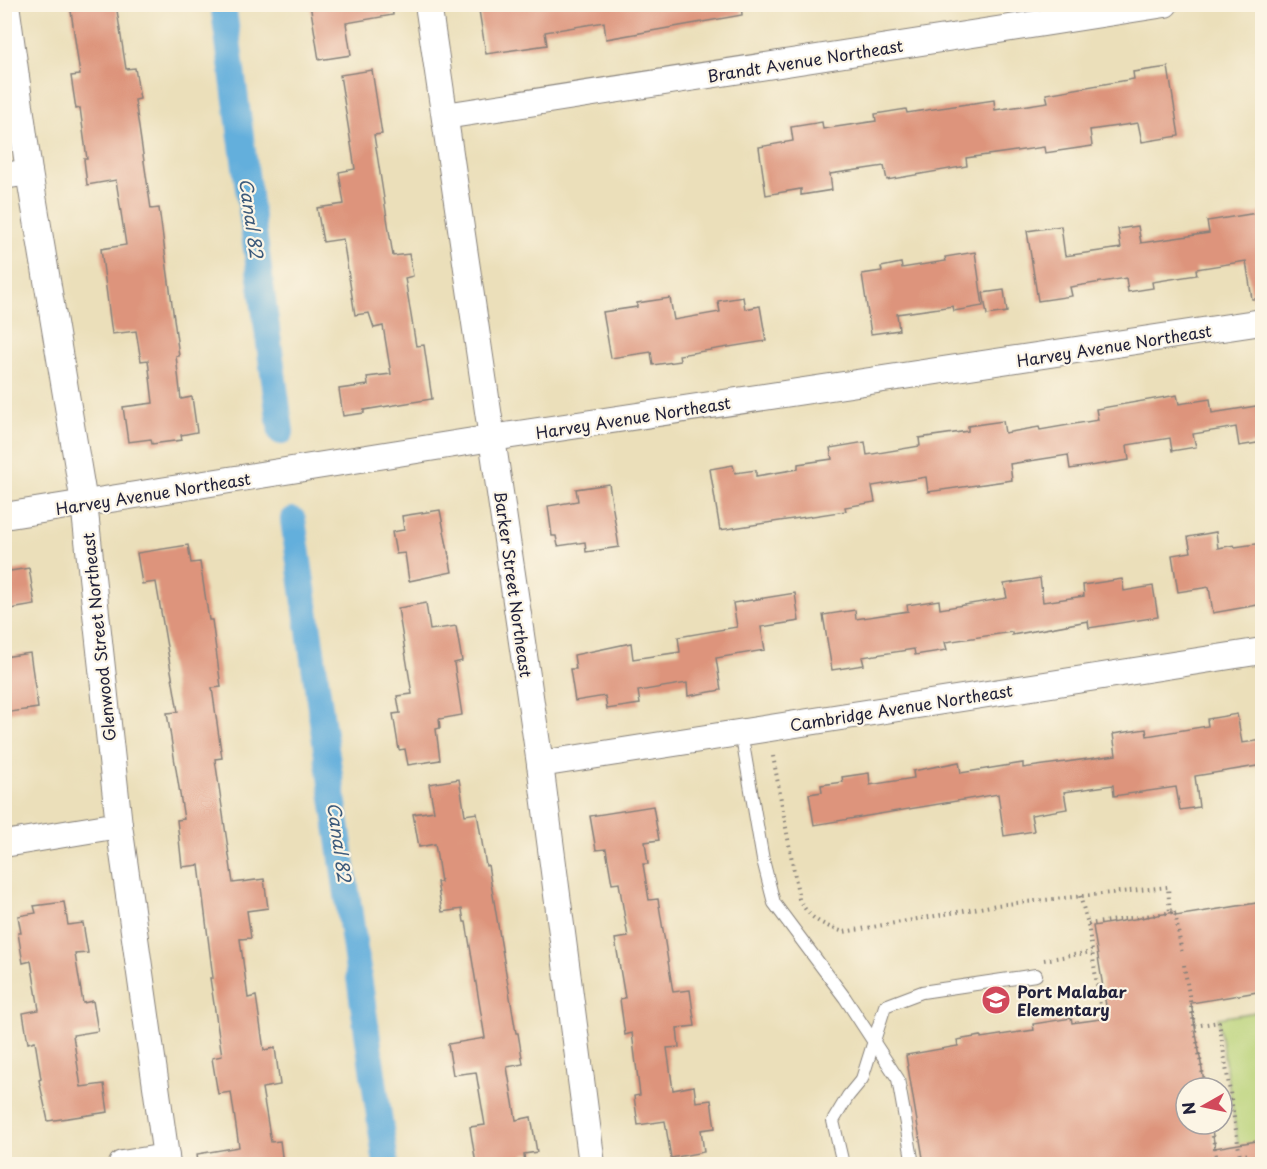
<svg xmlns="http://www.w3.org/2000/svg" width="1267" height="1169" viewBox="0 0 1267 1169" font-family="'Playpen Sans',sans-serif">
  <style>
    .green { fill: #b8d176; stroke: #6d7a58; stroke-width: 1.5 }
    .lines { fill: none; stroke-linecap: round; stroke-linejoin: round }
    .canal { stroke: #64afdc; stroke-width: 26 }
    .building { fill: #dd947b }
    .lane-casing { stroke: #86807a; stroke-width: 14 }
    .street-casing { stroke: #86807a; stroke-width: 28 }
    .path { stroke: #86807a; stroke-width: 4; stroke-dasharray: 1.5 4.5; stroke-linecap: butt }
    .lane { stroke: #fff; stroke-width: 12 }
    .street { stroke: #fff; stroke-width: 26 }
    .labels { text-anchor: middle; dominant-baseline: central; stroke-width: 4.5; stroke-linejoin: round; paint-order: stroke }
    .street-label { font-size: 16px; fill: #22223b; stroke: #fcf5e5 }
    .poi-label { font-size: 16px; font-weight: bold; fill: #22223b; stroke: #fcf5e5; text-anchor: start }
    .water-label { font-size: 18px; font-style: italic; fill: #3c5a7b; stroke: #fcf5e5 }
  </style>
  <rect width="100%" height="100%" fill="#fcf5e5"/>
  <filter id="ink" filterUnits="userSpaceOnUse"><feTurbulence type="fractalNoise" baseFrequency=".0167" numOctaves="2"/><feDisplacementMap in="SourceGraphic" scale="12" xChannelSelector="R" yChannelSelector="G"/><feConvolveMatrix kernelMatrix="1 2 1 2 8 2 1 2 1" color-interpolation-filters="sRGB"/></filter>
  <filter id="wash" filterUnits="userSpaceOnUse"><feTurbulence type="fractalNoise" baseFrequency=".008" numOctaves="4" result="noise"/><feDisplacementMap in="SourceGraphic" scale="24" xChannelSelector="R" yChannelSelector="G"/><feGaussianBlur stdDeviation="1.35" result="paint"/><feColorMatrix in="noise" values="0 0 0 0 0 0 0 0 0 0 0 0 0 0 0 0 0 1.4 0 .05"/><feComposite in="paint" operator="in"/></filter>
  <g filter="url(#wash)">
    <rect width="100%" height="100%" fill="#ebdfba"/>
    <polygon class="green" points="1262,1011 1262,1140 1239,1150 1218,1018"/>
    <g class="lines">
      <g class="canal">
        <polyline points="223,4 281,432"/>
        <polyline points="293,520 386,1164"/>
      </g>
    </g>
    <g id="blocks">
      <g class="building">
        <polygon points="70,4 116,4 126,69 135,68 140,99 135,100 151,209 159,208 179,356 176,356 181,399 192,397 197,432 181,435 182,440 152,444 151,439 128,442 123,407 153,403 148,360 141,361 136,331 112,334 101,249 126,245 116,180 87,185 84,159 87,159 80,108 76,109 71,76 80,75"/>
        <polygon points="310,4 392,4 393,15 346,23 351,55 319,60"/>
        <polygon points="478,4 741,4 742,15 606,39 604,22 545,32 547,45 486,54"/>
        <polygon points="1168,67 1179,136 1142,142 1138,123 1090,130 1092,146 1045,153 1044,147 966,158 967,166 887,180 884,166 830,174 832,190 801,195 801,189 766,195 759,147 793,141 791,127 822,122 823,129 876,121 875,114 906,109 907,113 994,100 995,110 1048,102 1046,94 1134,79 1133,72"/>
        <polygon points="372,70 382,134 374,135 393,256 409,254 413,276 405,278 416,346 424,345 432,399 364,410 364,413 343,416 339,389 368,385 367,377 391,374 383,326 374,328 369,313 355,315 343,239 323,242 317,208 344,204 339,172 355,169 340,75"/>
        <polygon points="1263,212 1263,299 1252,299 1246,261 1196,269 1197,275 1152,282 1153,288 1128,292 1126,278 1070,287 1072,296 1038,301 1027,231 1061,226 1065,256 1121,248 1118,229 1138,226 1141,243 1209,233 1207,221"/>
        <polygon points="975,252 983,306 954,311 953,306 897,314 899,330 871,334 862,274 882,271 881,267 901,263 902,268 946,261 945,257"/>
        <polygon points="1004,290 1007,312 987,315 983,293"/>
        <polygon points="743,297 745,309 760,306 766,341 679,355 680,361 653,365 651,352 611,358 603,312 637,307 637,303 670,298 674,320 720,312 718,301"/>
        <polygon points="1177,395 1179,404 1210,399 1212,413 1263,405 1263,442 1239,446 1236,427 1193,434 1196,447 1172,451 1170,438 1127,445 1129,460 1070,469 1068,455 1010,464 1012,480 928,492 926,477 872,486 875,502 845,507 846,511 720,530 710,469 733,465 735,473 756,470 756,476 798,469 798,464 832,459 830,448 865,442 867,455 920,446 919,438 968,431 968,426 1003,421 1005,433 1039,427 1040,430 1098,420 1096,409"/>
        <polygon points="609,484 619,547 586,552 585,542 558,546 556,536 552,536 548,506 578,501 576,489"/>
        <polygon points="440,510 452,572 409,581 405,553 396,554 392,532 404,530 402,516"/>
        <polygon points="1216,532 1218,548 1234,545 1235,547 1263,543 1263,604 1213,613 1209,587 1178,592 1172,555 1191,552 1188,537"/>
        <polygon points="188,545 191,563 200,562 209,620 212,620 221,687 212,688 222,758 215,759 233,883 264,879 268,908 247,911 251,938 240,939 248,998 256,996 264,1050 275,1048 280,1085 262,1088 271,1142 280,1141 283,1164 198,1164 197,1154 239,1147 231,1092 218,1094 212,1058 222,1056 210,978 213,978 199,865 182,867 177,820 184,819 167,713 178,712 156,582 142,584 137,553"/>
        <polygon points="29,568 35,605 4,610 4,572"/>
        <polygon points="1040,578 1043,602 1084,596 1083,585 1122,579 1124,591 1153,586 1158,617 1089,628 1088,621 1012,635 1012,632 945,642 947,650 915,655 914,649 862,657 864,665 832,670 823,615 855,610 856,619 908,611 907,605 939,600 940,609 1007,598 1004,584"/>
        <polygon points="795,593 799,621 761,627 765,650 716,658 721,690 688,696 687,683 638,691 640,704 607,709 605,696 575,701 570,669 576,669 574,655 631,643 633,659 680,652 678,637 737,627 733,603"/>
        <polygon points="426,603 430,630 456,626 462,661 454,663 462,715 439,719 440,728 436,729 440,760 408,765 405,749 399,750 393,714 400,713 397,696 412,694 398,608"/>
        <polygon points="30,653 38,708 4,713 4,657"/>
        <polygon points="1237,714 1242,743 1263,740 1263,765 1195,776 1199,807 1180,810 1176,787 1114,796 1113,785 1064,792 1067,809 1031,815 1034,831 1004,836 998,794 814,825 809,794 822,792 821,785 843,782 842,777 869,773 870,785 914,778 913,771 959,762 961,773 1023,763 1023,768 1116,755 1113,734 1146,729 1147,736 1208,726 1207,719"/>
        <polygon points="459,779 465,815 477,813 486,866 488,865 516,1033 518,1033 523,1064 507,1067 516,1120 531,1117 537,1152 524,1154 525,1164 476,1164 470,1127 485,1125 476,1072 453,1075 448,1044 485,1038 466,922 464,922 462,909 442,912 437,882 441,882 435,844 419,847 413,814 434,811 429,784"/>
        <polygon points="653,806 659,840 645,842 648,864 643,864 649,900 658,899 673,992 690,990 695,1026 677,1028 679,1047 667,1048 673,1090 694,1086 696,1102 711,1100 715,1128 701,1130 704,1152 671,1158 665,1121 638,1125 634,1096 640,1095 632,1033 625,1035 620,999 625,998 615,939 628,937 619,883 612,884 606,849 596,850 590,816"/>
        <polygon points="64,902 68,925 83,923 88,953 75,954 83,1003 93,1001 98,1031 73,1035 81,1087 104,1084 108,1112 48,1121 39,1080 41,1079 35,1041 28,1043 23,1013 39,1010 31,961 23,963 18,933 21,933 18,916 36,913 34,906"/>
        <polygon points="1263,902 1263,991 1191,1003 1205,1088 1186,1088 1186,1124 1211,1124 1215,1148 1263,1140 1263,1164 924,1164 906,1055 958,1046 957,1040 981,1036 981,1038 1034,1030 1033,1024 1071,1018 1072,1023 1108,1018 1093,926 1175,912 1176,916"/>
      </g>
    </g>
  </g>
  <g filter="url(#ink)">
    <use href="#blocks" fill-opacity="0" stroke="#86807a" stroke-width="1.5"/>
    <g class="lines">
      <g class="lane-casing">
        <g id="lane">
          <polyline points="741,732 763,860 774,903 845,998 898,1079 913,1164"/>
          <polyline points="843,1164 833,1121 848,1096 862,1079 885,1006 922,992 1036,975"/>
        </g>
      </g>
      <g class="street-casing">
        <g id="street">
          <polyline points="6,4 29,172 84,503 119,825 167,1164"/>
          <polyline points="428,4 540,764 592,1164"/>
          <polyline points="445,116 1165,4"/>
          <polyline points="4,176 29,172"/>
          <polyline points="4,516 492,438 1262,322"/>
          <polyline points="540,764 1262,651"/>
          <polyline points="4,844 119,825"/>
          <polyline points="122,1164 166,1157"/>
        </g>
      </g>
      <g class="path">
        <path d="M773 756 799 899C809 919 824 926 844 932L997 905 1168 887 1170 913"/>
        <polyline points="1080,896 1088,924 1102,1019"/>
        <polyline points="1088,924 1175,912 1182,954"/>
        <polyline points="1044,960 1092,952"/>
        <polyline points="1184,965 1205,1088"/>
        <polyline points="1195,1026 1219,1022 1240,1156"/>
        <polyline points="1211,1124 1217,1164"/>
        <polyline points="1216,1159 1250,1154 1252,1164"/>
      </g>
      <use href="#lane" class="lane"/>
      <use href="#street" class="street"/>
    </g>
  </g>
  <defs>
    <g id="school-disc" transform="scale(1.5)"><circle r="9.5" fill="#d1495b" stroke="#fcf5e5"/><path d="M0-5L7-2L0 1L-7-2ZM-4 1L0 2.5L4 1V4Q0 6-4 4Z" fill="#fff"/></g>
  </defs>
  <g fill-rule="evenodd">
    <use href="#school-disc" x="996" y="1000"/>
  </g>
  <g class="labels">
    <g class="street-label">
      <text transform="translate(805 60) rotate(-9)">Brandt Avenue Northeast</text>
      <text transform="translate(1114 345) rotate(-9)">Harvey Avenue Northeast</text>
      <text transform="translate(633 417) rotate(-9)">Harvey Avenue Northeast</text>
      <text transform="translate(153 493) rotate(-9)">Harvey Avenue Northeast</text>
      <text transform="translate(514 584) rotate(82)">Barker Street Northeast</text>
      <text transform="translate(98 637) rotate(-96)">Glenwood Street Northeast</text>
      <text transform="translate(901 707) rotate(-9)">Cambridge Avenue Northeast</text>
    </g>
    <g class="poi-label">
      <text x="1017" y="991">Port Malabar<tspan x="1017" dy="18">Elementary</tspan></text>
    </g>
    <g class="water-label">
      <text transform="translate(252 218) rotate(82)">Canal 82</text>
      <text transform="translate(340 842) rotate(82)">Canal 82</text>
    </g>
  </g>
  <rect width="1267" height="1169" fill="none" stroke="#fcf5e5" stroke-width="24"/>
  <g transform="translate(1204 1106) rotate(261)"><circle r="28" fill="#fcf5e5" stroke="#a5a1a1" stroke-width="1.5"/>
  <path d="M0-4.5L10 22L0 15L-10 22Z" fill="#d1495b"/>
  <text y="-9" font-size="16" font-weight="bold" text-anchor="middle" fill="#22223b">N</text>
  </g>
</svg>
